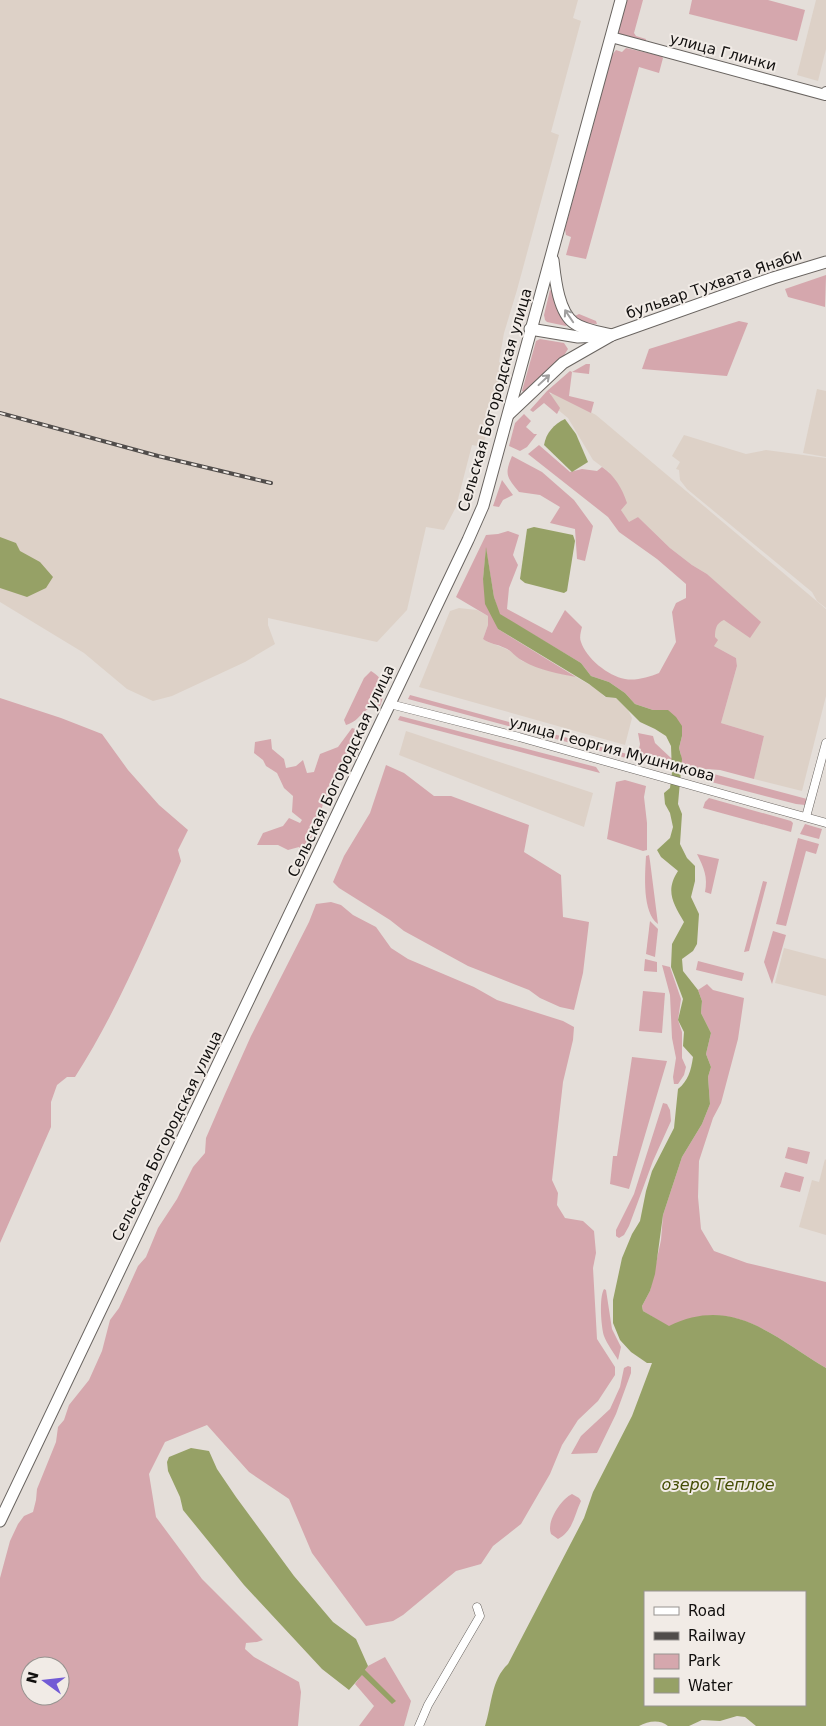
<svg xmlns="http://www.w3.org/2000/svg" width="826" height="1726" viewBox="0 0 826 1726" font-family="'DejaVu Sans',sans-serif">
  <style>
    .built { fill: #ddd1c7 }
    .green { fill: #d5a7ad; fill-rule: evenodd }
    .water { fill: #96a166; fill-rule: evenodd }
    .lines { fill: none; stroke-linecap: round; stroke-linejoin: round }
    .minor-casing { stroke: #696460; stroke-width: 9 }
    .tertiary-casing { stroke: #696460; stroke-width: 12 }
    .secondary-casing { stroke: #696460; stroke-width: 13 }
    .minor { stroke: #fff; stroke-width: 8 }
    .tertiary { stroke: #fff; stroke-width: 10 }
    .secondary { stroke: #fff; stroke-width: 11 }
    .rail-casing { stroke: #514d4b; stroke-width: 4 }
    .rail { stroke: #f1ebe6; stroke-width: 2; stroke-dasharray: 5.5; stroke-linecap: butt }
    .oneway { stroke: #a09f9f }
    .labels { text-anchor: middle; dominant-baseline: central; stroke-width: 4; stroke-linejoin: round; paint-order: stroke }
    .street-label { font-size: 15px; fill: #110f0e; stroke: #f1ebe6 }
    .water-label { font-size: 16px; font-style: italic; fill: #444d04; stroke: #f1ebe6 }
  </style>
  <rect width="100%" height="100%" fill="#e4ded9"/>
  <g class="built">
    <polygon points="0,0 578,0 573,18 581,21 551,132 559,135 517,290 504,333 499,362 503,364 483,447 472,445 456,507 444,530 426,527 407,610 377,642 268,618 268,625 275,644 245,662 172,696 153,701 127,689 84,653 0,602"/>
    <polygon points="816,0 826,0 826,49 818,81 797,75"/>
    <polygon points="817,389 826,391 826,457 803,453"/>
    <polygon points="553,392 596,415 826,609 826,696 802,791 754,779 764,736 721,723 737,666 736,658 714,646 715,629 720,621 724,620 739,604 707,574 692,565 670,548 638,517 629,523 621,510 609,472 593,460 568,418 546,400"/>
    <polygon points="684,435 746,454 766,450 826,458 826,608 817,601 812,592 687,489 680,480 679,470 676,469 680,462 672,456"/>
    <polygon points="459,608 477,610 488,616 488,625 483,639 488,642 504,648 512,652 522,661 562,674 576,677 597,689 605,697 616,698 628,710 632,718 625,745 419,687 450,611"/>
    <polygon points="406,731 593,793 584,827 399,755"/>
    <polygon points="784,948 826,959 826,996 775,983"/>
    <polygon points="825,1159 826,1160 826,1235 799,1227 812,1180 819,1182"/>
  </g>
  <g class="green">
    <polygon points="627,0 643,0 634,33 636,36 646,39 645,44 622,37 618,31"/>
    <polygon points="692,0 768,0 805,10 797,41 689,14"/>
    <polygon points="626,48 661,56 663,58 659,73 639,67 586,259 566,255 571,237 566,235 565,229 612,55 616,50 622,52"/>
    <polygon points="826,275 825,307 788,297 785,289"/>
    <polygon points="550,290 553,292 567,325 566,326 547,322 545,320 544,315"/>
    <polygon points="579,314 596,321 597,324 583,323 573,317"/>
    <polygon points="739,321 748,323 727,376 642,369 649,349"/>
    <polygon points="540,339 564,343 568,349 563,357 524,392 522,391 536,341"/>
    <polygon points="586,364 590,364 589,374 572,372 569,396 594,402 591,413 549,392 560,408 557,414 544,403 533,412 530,410 547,391 570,371 572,372"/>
    <polygon points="524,414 531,421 526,427 534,434 537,434 527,447 520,451 509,446 515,423"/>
    <path d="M539 445 570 472 582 469 597 471 602 467C615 476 622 488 627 503L621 510 629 522 638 517 670 548 692 565 707 574 761 622 750 638 724 620C716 623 715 630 715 637L718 640 714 646 736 658 737 666 721 723 764 736 754 779 720 770 706 769 696 771 638 755 640 744 638 733 653 736 655 743 671 758 681 755 679 748 682 736 653 710 635 704 625 693 609 682 591 676 581 663 499 614 494 597 486 549 483 579 498 629 576 677C559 674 539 670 523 661 516 658 512 651 505 648 497 644 490 644 483 639L488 625V616L456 597 486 535 498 534 508 531 519 535 513 555 518 565 509 588 507 609 552 633 565 610 582 627C581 631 579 638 581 642 586 658 608 676 625 679 636 681 649 677 659 673L676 642 672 612 676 603 686 598V584L657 559 619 532 608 517 528 454Z"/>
    <path d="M512 456 542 472 574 500 593 526 585 561 577 559 575 529 550 523 560 507 540 495 519 492C507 477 504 475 512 456Z"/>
    <polygon points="502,480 513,495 503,500 499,507 493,506"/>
    <path d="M371 671C386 680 386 692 380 706 359 708 363 720 346 725L344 720 364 678Z"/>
    <polygon points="410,695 627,754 626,758 408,699"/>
    <path d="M0 698 61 718 102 734 128 770 159 805 188 830 178 850 181 861C149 934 118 1010 75 1077H67L57 1085 51 1102V1127L0 1243Z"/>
    <polygon points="400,716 596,767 600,773 398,720"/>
    <polygon points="352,728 359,730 347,754 348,760 323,804 316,828 301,857 299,847 288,850 278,845 257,845 263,833 283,826 289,818 300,823 302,820 292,812 293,796 284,788 277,773 266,766 263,760 254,753 255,742 271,739 272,749 284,759 286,768 296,766 303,760 307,773 314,772 320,754 338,747"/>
    <polygon points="386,765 404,773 434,796 451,796 529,825 524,852 561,875 563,917 589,922 583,973 574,1010 560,1007 540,998 529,990 468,966 404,931 390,920 339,888 333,882 344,856 370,813"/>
    <polygon points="710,773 807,799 805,805 796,804 696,778"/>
    <polygon points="625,780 646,786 644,797 647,823 647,850 643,851 607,839 616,782"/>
    <polygon points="709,798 791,821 793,823 791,832 703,808 705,802"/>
    <polygon points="805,824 822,829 819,839 800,834"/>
    <polygon points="798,838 819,844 816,854 806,851 786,926 776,924"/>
    <path d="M697 854 719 859 711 894 705 892C708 877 704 868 697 854Z"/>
    <path d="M649 855 650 861 658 924C642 912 645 875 646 856Z"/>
    <polygon points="763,881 767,882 749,951 744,952"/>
    <path d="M331 902 341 905 353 915 376 927 391 948 408 959 474 987 497 1000 563 1021 574 1027 573 1040 563 1082 552 1180 558 1193 557 1205 565 1218 583 1221 594 1231 596 1253 593 1268 597 1339 615 1367V1375L598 1401 578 1420 562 1445 550 1474 521 1524 493 1546 481 1564 456 1571 403 1615 393 1621 366 1626 312 1553 289 1499 249 1472 207 1425 165 1442 149 1474 156 1517 202 1579 263 1640 257 1642 246 1643 245 1649 254 1657 299 1682 301 1692 298 1726H0V1578L10 1541 18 1524 24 1516 33 1512 36 1500 37 1489 56 1442 58 1427 64 1420 69 1405 89 1380 102 1351 110 1320 119 1308 138 1266 146 1257 158 1228 177 1199 193 1167 205 1153 206 1138 225 1094 251 1036 309 922 316 904ZM30 1666H60V1696H30Z"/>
    <polygon points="650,921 658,929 655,957 646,954"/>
    <polygon points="773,931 786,935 772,984 764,962"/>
    <polygon points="645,959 657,962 657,972 644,971"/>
    <polygon points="698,961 744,973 742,981 696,970"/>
    <polygon points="662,965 670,967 681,999 678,1020 682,1032 682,1058 686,1067 684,1075 678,1084 674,1084 673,1077 676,1058 672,1038 670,995"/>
    <path d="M707 984 713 990 744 998 738 1039 721 1103 713 1118 699 1161 698 1197 701 1229 714 1251 747 1263 826 1282V1368C774 1337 733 1295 669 1327L643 1311 642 1306 650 1291 661 1240 663 1215 682 1157 702 1124 710 1104 708 1077 711 1067 706 1054 711 1033 701 1013 702 1001 698 990Z"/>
    <polygon points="643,991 665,993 662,1033 639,1031"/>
    <polygon points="632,1057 667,1061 629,1189 610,1184 613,1156 617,1156"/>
    <polygon points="663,1103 667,1104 670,1110 671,1121 653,1161 629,1226 624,1235 619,1238 616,1236 616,1230 634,1194"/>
    <polygon points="788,1147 810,1152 807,1164 785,1158"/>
    <polygon points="785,1172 804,1177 800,1192 780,1187"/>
    <path d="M604 1289 606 1290 612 1329 621 1347 618 1360C614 1353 607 1344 604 1336 601 1326 599 1297 604 1289Z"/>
    <polygon points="628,1366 631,1367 631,1373 616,1414 597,1453 571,1454 581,1436 610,1409 620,1387 624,1368"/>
    <path d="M572 1494 579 1498 581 1501C574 1516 573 1531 558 1539L551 1534C546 1522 561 1499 572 1494Z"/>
    <polygon points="385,1657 411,1701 404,1726 359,1726 374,1706 355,1684 368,1666"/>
  </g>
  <g class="water">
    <path d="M565 419 576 434 588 462 572 472 544 445C546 433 554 424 565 419Z"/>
    <polygon points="534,527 573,535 575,541 567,591 564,593 525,583 520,579 527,529"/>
    <polygon points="0,537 16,543 20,551 40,562 53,577 46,588 27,597 0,588"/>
    <path d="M486 547 494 597 500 614 581 663 591 676 609 682 625 693 635 704 653 710H668L676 717 682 726V736L679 748 682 759 678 804 682 814 680 844 687 858 695 866V881L691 897 699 914 697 944 693 951 682 959 683 971 698 990 702 1001 701 1013 711 1033 706 1054 711 1067 708 1077 710 1104 702 1124 682 1157 663 1215 655 1274 650 1291 642 1306 643 1311 669 1326C733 1295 774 1337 826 1368V1726H756L745 1717 737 1716 720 1721 702 1720 689 1726H668C660 1719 648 1721 639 1726H485C492 1705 491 1680 508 1664L584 1518 593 1492 632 1416 652 1363H647L631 1352 620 1340 613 1323V1300L622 1258 632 1234 640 1221 646 1191 652 1171 674 1128 678 1089C688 1081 691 1071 693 1057L683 1046 684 1032 678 1020 683 999 671 967 672 944 684 922C673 903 665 891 678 871L661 857 657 850 670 838 673 827 670 813 665 804 664 793 670 788 672 772 671 746 666 736 655 729 640 722 616 698 606 697 589 684 498 629 485 604 483 579ZM645 1592H805V1705H645Z"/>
    <polygon points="191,1448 209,1451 217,1469 236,1497 294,1576 333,1622 356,1639 368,1666 365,1670 396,1701 392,1704 362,1675 349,1690 322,1669 244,1585 183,1510 180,1497 168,1471 167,1462 169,1457"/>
  </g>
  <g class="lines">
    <g class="minor-casing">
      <g id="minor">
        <polyline points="390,704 519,737 826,823"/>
        <polyline points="806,817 826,743"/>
        <polyline points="419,1726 428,1705 480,1616 477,1607"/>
      </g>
    </g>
    <g class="tertiary-casing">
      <polyline id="tertiary" points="611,37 825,95 826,92"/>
    </g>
    <g class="secondary-casing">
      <g id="secondary">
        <path d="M553 260C555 277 558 312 574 323 584 330 599 332 612 335"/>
        <polyline points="530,329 578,337 602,336"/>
        <polyline points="509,414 563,363 612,335 773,278 826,262"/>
        <polyline points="0,1521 468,540 483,506 621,0"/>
      </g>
    </g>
    <use href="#minor" class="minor"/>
    <use href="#tertiary" class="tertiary"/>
    <use href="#secondary" class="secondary"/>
    <g class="rail-casing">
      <polyline id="rail" points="0,413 158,456 271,483"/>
    </g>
    <use href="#rail" class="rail"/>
  </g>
  <defs><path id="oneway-shaft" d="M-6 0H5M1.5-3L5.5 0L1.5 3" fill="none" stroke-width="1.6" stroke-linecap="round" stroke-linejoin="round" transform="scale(1.25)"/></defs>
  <g class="oneway">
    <use href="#oneway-shaft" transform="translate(569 316) rotate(-124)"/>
    <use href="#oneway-shaft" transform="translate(544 380) rotate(-43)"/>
  </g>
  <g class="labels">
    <g class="street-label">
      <text transform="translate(723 52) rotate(15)">улица Глинки</text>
      <text transform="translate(714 284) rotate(-19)">бульвар Тухвата Янаби</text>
      <text transform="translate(495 400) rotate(-74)">Сельская Богородская улица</text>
      <text transform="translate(612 749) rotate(15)">улица Георгия Мушникова</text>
      <text transform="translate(341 771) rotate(-65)">Сельская Богородская улица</text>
      <text transform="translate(167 1136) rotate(-64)">Сельская Богородская улица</text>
    </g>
    <g class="water-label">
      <text x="718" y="1484">озеро Теплое</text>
    </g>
  </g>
  <rect x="644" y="1591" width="162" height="115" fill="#f1ebe6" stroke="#979390"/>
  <rect x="654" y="1607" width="25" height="8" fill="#ffffff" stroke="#979390"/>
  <text x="688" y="1616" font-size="15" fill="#110f0e">Road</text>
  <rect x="654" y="1632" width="25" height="8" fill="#514d4b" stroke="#979390"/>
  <text x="688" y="1641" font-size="15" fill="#110f0e">Railway</text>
  <rect x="654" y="1654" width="25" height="15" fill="#d5a7ad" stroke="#979390"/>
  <text x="688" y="1666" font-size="15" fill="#110f0e">Park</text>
  <rect x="654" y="1678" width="25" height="15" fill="#96a166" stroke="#979390"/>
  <text x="688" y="1691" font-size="15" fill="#110f0e">Water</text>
  <g transform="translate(45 1681) rotate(285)"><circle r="24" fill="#f1ebe6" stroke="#979390"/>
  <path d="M0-4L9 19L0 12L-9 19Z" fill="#725bd5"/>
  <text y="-8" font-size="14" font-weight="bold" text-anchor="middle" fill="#110f0e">N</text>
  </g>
</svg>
